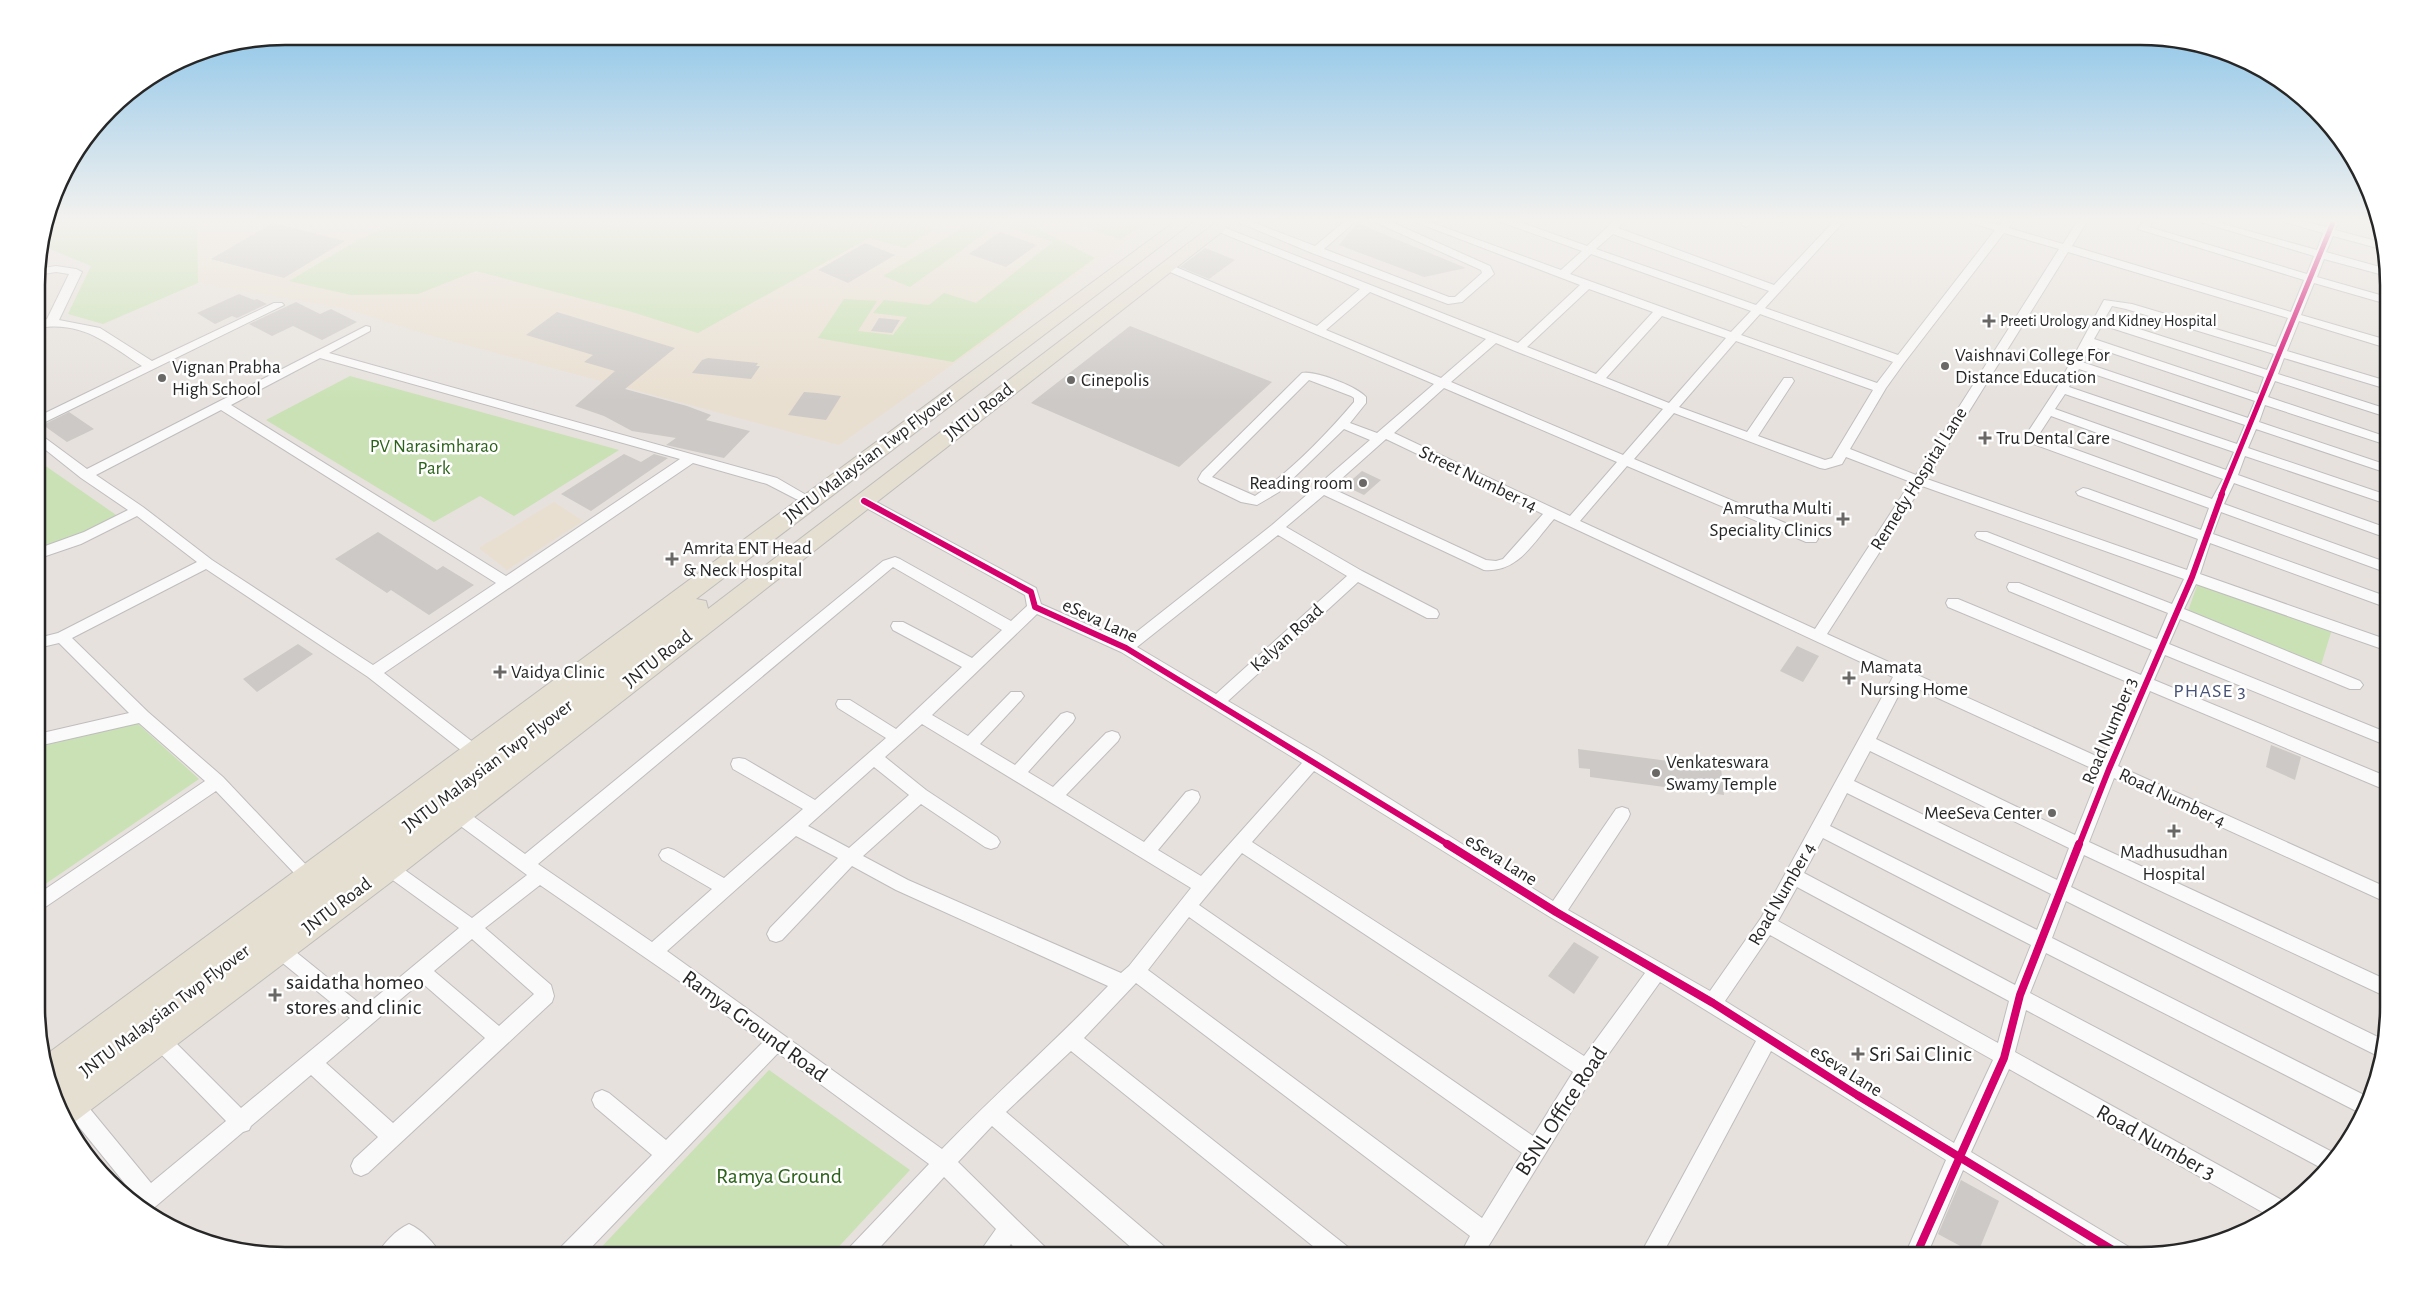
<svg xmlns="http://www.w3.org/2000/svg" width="2425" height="1292" viewBox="0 0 2425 1292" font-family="'Alegreya Sans',sans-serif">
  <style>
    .education { fill: #e9dfd0 }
    .green { fill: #c9e1b4 }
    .building { fill: #ccc9c6 }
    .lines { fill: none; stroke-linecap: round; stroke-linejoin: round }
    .minor-casing { stroke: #bfbdbe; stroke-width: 2 }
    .primary-casing { stroke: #bfbdbb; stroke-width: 2 }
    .minor { fill: #fbfafa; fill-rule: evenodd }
    .primary { fill: #e5dfd2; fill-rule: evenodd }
    .cycleway-far2-casing { stroke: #fff; stroke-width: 8 }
    .cycleway-far1-casing { stroke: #fff; stroke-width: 9 }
    .cycleway-casing { stroke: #fff; stroke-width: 11 }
    .cycleway-far2 { stroke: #d6006c; stroke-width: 5 }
    .cycleway-far1 { stroke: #d6006c; stroke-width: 6 }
    .cycleway { stroke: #d6006c; stroke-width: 8 }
    .poi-dot { fill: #6a6866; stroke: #fff; stroke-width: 2 }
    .labels { text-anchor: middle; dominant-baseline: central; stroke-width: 5; stroke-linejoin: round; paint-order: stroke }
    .far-poi-label { font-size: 16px; fill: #272727; stroke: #fff; text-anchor: start }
    .poi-label { font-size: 19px; fill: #272727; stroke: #fff; text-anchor: start }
    .street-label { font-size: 19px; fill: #272727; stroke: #fff }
    .park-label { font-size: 19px; fill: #2b6219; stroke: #fff }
    .neighbourhood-label { font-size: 20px; letter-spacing: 1px; fill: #485377; stroke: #fff }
    .near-poi-label { font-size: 22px; fill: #272727; stroke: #fff; text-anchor: start }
    .near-street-label { font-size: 22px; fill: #272727; stroke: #fff }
    .near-park-label { font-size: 22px; fill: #2b6219; stroke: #fff }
    .rim { fill: none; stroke: #272727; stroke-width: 2.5 }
  </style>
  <rect width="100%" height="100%" fill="#e6e1dc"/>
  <g class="education">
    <polygon points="50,220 1156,220 839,445 422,333 346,309 198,283 103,324 68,314 91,266 43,246"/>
    <polygon points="554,502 583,521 507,570 479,548"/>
  </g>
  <g class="green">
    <polygon points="50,220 197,220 198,283 103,324 68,314 91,266 45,247 42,249"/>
    <polygon points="403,220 585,220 617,227 640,220 815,220 835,230 850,220 912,220 934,229 905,248 869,238 698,333 632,312 476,271 418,294 351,295 289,281 358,240"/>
    <polygon points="976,220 1021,220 1095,258 953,362 818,338 844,299 877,301 858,331 893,335 907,317 873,313 884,300 929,305 944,293 976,303 1053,242 998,224 910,287 883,276"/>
    <polygon points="1070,220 1149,220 1120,240"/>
    <polygon points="350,376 619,450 514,516 480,496 434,522 266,420"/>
    <polygon points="37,460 119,517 99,527 37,551"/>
    <polygon points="2200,577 2333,626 2321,665 2187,614"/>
    <polygon points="137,723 199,779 38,889 38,773 46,745"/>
    <polygon points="769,1070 910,1170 830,1256 593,1256"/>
  </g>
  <g class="building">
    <polygon points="273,223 345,241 284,278 211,259"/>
    <polygon points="1357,223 1466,268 1424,277 1339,245"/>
    <polygon points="1000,232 1037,245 1006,267 969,254"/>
    <polygon points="865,243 895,255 848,283 818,270"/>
    <polygon points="1205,248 1213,251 1235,260 1209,279 1180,267"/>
    <polygon points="239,294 254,300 257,299 267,304 237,318 232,316 215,324 197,313"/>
    <polygon points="296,302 320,314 331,309 357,322 322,340 293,326 272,336 249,324"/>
    <polygon points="557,312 675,348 625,389 687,406 711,415 706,420 750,431 724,458 666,445 676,438 632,431 604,416 575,406 615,371 584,362 593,355 526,335"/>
    <polygon points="879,318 900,320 892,333 871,331"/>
    <polygon points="1130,326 1272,382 1179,467 1031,403"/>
    <polygon points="708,358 758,363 756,366 760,366 751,379 692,373 702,360"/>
    <polygon points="804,392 817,393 841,396 826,420 788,415"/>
    <polygon points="69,412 94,429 67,442 43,425"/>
    <polygon points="624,454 641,462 654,454 668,458 591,511 561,494"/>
    <polygon points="1362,471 1381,480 1364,495 1345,486"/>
    <polygon points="378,532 437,570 443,566 474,585 429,615 391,590 387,593 335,559"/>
    <polygon points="298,644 313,654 257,692 243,679"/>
    <polygon points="1797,646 1819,656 1803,682 1780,671"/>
    <polygon points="2271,745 2301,757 2295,780 2266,767"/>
    <polygon points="1578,749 1721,768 1724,795 1590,777 1590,769 1579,768"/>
    <polygon points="1574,942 1599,957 1574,994 1548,976"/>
    <polygon points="1961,1180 1999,1201 1977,1255 1938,1234"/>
  </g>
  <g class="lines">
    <g class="minor-casing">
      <g id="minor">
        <polygon points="1233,220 1247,220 1315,246 1346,220 1357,220 1324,249 1449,297 1455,297 1482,273 1481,270 1375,222 1374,220 1387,220 1490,266 1494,274 1462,302 1448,304 1312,253"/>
        <path d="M1410 220H1424L1561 270 1582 251 1501 222 1500 220H1514L1587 246 1615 220H1626L1618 228 1774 285 1835 220H1845L1765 308 1898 355 1995 230 1968 222 1967 220H1982L2000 225 2004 220H2014L2009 228 2063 244 2078 220H2088L2072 246 2291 312 2304 280 2138 229 2144 220H2154L2149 227 2307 274 2314 256 2194 220H2209L2317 250 2323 233 2284 222 2283 220H2298L2326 227 2329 220H2339L2335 230 2384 243 2385 250 2333 236 2326 252 2387 269V276L2324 259 2317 277 2387 297V304L2314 283 2301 315 2387 340V348L2299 321 2287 351 2387 381V389L2284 358 2278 374 2387 409V417L2275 381 2268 397 2387 437V445L2265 405 2259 422 2387 465V473L2256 429 2248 448 2387 495V504L2245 456 2238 475 2387 528V538L2234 483 2224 504 2388 563V573L2221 512 2213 534 2388 597V608L2210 543 2200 574 2388 640V651L2196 584 2184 609 2360 681 2363 685 2360 689H2350L2180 619 2169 644 2388 733V746L2165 655 2154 680 2388 777V791L2150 691 2118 766 2388 888V903L2114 778 2089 842 2389 981V998L2084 855 2071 887 2384 1040 2382 1058 2066 901 2052 938 2370 1098 2364 1115 2046 953 2030 993 2338 1155 2327 1171 2026 1010 2015 1052 2289 1204 2271 1217 2009 1069 1971 1152 2129 1247 2132 1255H2101L1963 1170 1927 1255H1905L1946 1160 1771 1051 1662 1255H1640L1756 1041 1660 982 1593 1076 1483 1255H1460L1470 1236 1136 983 1084 1038 1348 1247 1351 1255H1324L1071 1051 1006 1112 1166 1248 1169 1256H1141L992 1126 958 1162 1018 1221 1046 1248 1049 1256H1022L1011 1244 1002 1256H977L996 1229 944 1177 872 1256H846L849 1248 929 1164 778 1053 583 1256H557L560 1248 652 1155 595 1107 592 1100 595 1093 602 1090 609 1093 666 1140 763 1042 682 983 540 885 485 928 551 985 554 996 552 1002 368 1173 361 1176 354 1173 351 1166 354 1159 378 1137 311 1075 251 1126 249 1130 243 1132 149 1212 132 1201 135 1196 67 1112 64 1105 67 1098 74 1095 81 1098 151 1183 226 1121 153 1046 150 1040 153 1034 160 1031 167 1034 241 1108 350 1018 274 956 271 950 274 944 280 942 286 944 364 1007 459 928 383 873 380 868 383 863 389 861 395 863 472 918 527 875 451 819 449 814 451 809 457 807 463 809 525 854 883 561 895 557 900 559 1011 621 1027 606 1025 595 859 504 857 501 859 498H869L1036 588 1041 604 1125 641 1272 525 1370 440 1344 429 1279 492 1257 505 1241 502 1200 482 1198 479 1202 472 1302 373C1315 370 1358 387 1366 397V403L1350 423 1377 433 1434 384 1163 269V265H1171L1317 326 1360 289 1214 230V226L1218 225 1518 343 1580 285ZM2004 233 2059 249 1916 475 1850 449 1886 388 1904 363ZM1613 234 1769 291 1756 305 1596 249ZM2068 252 2288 318 2276 347 2132 304 2104 300 2056 389 2024 438 2025 441 2209 508 2201 530 2088 489 2083 488 2076 492 2078 495 2198 539 2187 570 1927 479ZM1591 254 1751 311 1731 332 1570 274ZM1589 289 1653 312 1596 374 1527 347ZM1370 292 1486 339 1441 378 1326 330ZM2112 306 2126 309 2274 354 2267 370 2105 318ZM1760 314 1893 362 1877 383 1741 335ZM1662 316 1726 338 1669 403 1606 378ZM2102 325 2264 377 2258 394 2094 339ZM1736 341 1873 390 1832 458 1825 460 1758 436 1794 381 1792 378H1784L1747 432 1679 407ZM1496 343 1515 351 1663 409 1623 455 1451 382ZM2091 346 2255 401 2248 418 2082 362ZM2079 369 2245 425 2237 444 2069 387ZM1309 380 1351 396 1354 398V402C1325 436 1291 471 1255 496L1212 477ZM1444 388 1617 462 1570 516 1394 433ZM2065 394 2234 452 2226 470 2055 409ZM1674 413 1820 468 1825 469 1842 464 1846 457 1911 482 1815 629 1580 521 1627 466 1806 542H1816L1818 539 1816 536 1634 459ZM2051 416 2223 479 2212 499 2038 436ZM1386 439 1543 514 1503 559 1496 561 1486 560 1331 488ZM1922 486 2184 579 2172 604 1987 532H1977L1975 535 1977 538 2168 613 2157 639 2019 583H2009L2007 587 2009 591 2152 650 2141 675 1958 599H1948L1946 603 1948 607 2137 686 2105 760 1827 634ZM1324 495 1484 570C1518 573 1533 543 1554 519L1893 677 1761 918 1710 991 1568 910 1628 819 1630 814 1628 809 1622 807 1616 809 1553 901 1320 755 1228 701 1358 582 1427 618H1437L1439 614 1437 610 1362 571 1286 527ZM1278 535 1347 576 1216 694 1137 647ZM893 567 1002 630 972 658 903 622H893L891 626 893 630 962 667 896 729 850 700H838L836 704 838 708 886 738 815 800 745 759 739 758 733 759 731 764 733 769 803 809 724 878 674 850 668 848 662 850 659 855 662 860 712 889 652 942 538 864ZM1037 614 1121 652 1302 763 1201 876 1158 850 1198 802 1200 797 1198 792 1192 790 1186 792 1144 842 1066 795 1118 741 1120 737 1118 733 1112 731 1106 733 1053 787 1028 772 1073 722 1075 718 1073 714 1067 712 1061 714 1015 765 980 744 1021 700 1024 696 1021 692H1011L968 736 932 715ZM1905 683 2100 772 2075 835 1876 739ZM922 724 1191 888 1129 966 1121 973 908 880 863 856 921 804 985 847 991 849 997 847 1000 842 997 837 926 790 885 757ZM1870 751 2069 848 2057 880 1854 781ZM874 767 909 795 849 848 808 826ZM1314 771 1550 917 1645 973 1584 1056 1252 842ZM1847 793 2051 894 2037 930 1830 826ZM796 836 838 858 770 928 767 934 770 940 776 942 782 940 852 866 896 890 1108 986C1055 1042 996 1093 942 1149L667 951ZM1823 838 2031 945 2015 985 1804 873ZM1242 853 1573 1072 1533 1136 1199 905ZM1797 887 2009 1001 1998 1043 1778 921ZM1189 917 1522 1153 1482 1218 1148 970ZM1770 935 1993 1060 1954 1143 1725 1001ZM472 939 534 994 499 1026 434 971ZM421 982 485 1038 393 1123 326 1063Z"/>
        <polygon points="1745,220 1756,220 1746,227 1741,224"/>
        <polygon points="2371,220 2378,220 2379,223 2372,222"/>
        <path d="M56 266 76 269 82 272 59 320 100 328 152 361 274 303H282L284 305 37 426V417L142 366C107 343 82 320 37 328V322L47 319 69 274 56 272 37 275V269Z"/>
        <path d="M366 326 370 327V331L329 353 777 478 808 496 806 499H796L767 484 693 463 384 673 474 743 476 747 474 751 468 753 462 751 368 677 206 569 72 638 148 712 223 777 310 869 307 874 301 876 295 874 216 791 38 912V894L205 781 139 723 38 746V734L129 713 59 643 38 648V638L58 633 197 562 137 516 81 544 37 559V549L84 532 128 510 81 478 37 443V432L87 469ZM320 358 680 459 506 576 231 405ZM221 410 496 583 373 665 212 560 143 507 96 475Z"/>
        <path d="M409 1224C422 1230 435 1243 441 1256H415L409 1250 403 1256H377C383 1243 396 1230 409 1224Z"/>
      </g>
    </g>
    <g class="primary-casing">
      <polygon id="primary" points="1177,220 1195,220 696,599 706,601 708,609 1219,220 1237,220 399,876 68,1127 55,1102 43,1057"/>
    </g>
    <use href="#minor" class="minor"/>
    <use href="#primary" class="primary"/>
    <g class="cycleway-far2-casing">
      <polyline id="cycleway-far2" points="2221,495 2334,220"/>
    </g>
    <g class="cycleway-far1-casing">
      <g id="cycleway-far1">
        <polyline points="864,501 1031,592 1035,607 1126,648 1449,845"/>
        <polyline points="2079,845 2109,769 2192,577 2222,494"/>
      </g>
    </g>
    <g class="cycleway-casing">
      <g id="cycleway">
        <polyline points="1447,844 1556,912 1713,1003 1857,1095 2121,1255"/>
        <polyline points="1916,1255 2004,1058 2020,995 2079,844"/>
      </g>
    </g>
    <use href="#cycleway-far2" class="cycleway-far2"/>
    <use href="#cycleway-far1" class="cycleway-far1"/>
    <use href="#cycleway" class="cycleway"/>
  </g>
  <linearGradient id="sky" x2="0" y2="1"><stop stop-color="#84c1e8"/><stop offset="0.55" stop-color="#f4f2ef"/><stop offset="1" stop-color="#f4f2ef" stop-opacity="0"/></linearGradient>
  <rect width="2425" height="401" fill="url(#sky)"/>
  <g class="poi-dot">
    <path d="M1986.5 313.5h5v5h5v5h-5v5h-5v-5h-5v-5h5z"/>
    <circle cx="1945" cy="366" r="5"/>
    <circle cx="162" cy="378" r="5"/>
    <circle cx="1071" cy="380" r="5"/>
    <path d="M1982.5 430.5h5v5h5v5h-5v5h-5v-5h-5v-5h5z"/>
    <circle cx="1363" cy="483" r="5"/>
    <path d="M1840.5 511.5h5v5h5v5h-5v5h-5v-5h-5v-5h5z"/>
    <path d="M669.5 551.5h5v5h5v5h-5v5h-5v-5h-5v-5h5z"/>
    <path d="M497.5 664.5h5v5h5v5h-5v5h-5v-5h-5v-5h5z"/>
    <path d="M1846.5 670.5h5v5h5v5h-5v5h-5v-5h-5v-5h5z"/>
    <circle cx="1656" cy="773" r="5"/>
    <circle cx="2052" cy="813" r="5"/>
    <path d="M2171.5 823.5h5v5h5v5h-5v5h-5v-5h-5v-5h5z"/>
    <path d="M272.5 987.5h5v5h5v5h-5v5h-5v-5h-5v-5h5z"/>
    <path d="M1855.5 1046.5h5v5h5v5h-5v5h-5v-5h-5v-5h5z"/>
  </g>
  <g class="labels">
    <g class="far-poi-label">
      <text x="2000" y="321">Preeti Urology and Kidney Hospital</text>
    </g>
    <g class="poi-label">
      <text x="1955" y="355">Vaishnavi College For<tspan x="1955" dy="22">Distance Education</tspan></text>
      <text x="172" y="367">Vignan Prabha<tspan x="172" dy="22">High School</tspan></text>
      <text x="1081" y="380">Cinepolis</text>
      <text x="1996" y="438">Tru Dental Care</text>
      <text x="1353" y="483" text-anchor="end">Reading room</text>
      <text x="1832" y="508" text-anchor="end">Amrutha Multi<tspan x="1832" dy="22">Speciality Clinics</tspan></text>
      <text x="683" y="548">Amrita ENT Head<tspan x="683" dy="22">&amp; Neck Hospital</tspan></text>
      <text x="1860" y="667">Mamata<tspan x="1860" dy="22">Nursing Home</tspan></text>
      <text x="511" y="672">Vaidya Clinic</text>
      <text x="1666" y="762">Venkateswara<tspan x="1666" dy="22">Swamy Temple</tspan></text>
      <text x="2042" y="813" text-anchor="end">MeeSeva Center</text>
      <text x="2174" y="852" text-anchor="middle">Madhusudhan<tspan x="2174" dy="22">Hospital</tspan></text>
    </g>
    <g class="street-label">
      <text transform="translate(979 412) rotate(-38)">JNTU Road</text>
      <text transform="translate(869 457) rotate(-37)">JNTU Malaysian Twp Flyover</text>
      <text transform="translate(1478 479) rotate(26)">Street Number 14</text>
      <text transform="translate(1919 479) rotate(-58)">Remedy Hospital Lane</text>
      <text transform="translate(1100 621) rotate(25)">eSeva Lane</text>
      <text transform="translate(1287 638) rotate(-42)">Kalyan Road</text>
      <text transform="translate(658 659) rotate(-38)">JNTU Road</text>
      <text transform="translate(2110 731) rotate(-67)">Road Number 3</text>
      <text transform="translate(488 766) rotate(-37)">JNTU Malaysian Twp Flyover</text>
      <text transform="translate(2172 798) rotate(25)">Road Number 4</text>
      <text transform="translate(1501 860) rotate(32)">eSeva Lane</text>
      <text transform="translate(1782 894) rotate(-60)">Road Number 4</text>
      <text transform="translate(337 906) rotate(-37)">JNTU Road</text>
      <text transform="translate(165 1011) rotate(-37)">JNTU Malaysian Twp Flyover</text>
      <text transform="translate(1846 1071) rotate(32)">eSeva Lane</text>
    </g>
    <g class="park-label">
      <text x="434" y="446">PV Narasimharao<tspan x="434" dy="22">Park</tspan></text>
    </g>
    <g class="neighbourhood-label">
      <text x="2210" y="691">PHASE 3</text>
    </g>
    <g class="near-poi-label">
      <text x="286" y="982">saidatha homeo<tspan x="286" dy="25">stores and clinic</tspan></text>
      <text x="1869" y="1054">Sri Sai Clinic</text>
    </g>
    <g class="near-street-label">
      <text transform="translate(755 1026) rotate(36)">Ramya Ground Road</text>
      <text transform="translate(1561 1111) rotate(-57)">BSNL Office Road</text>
      <text transform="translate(2156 1142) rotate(29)">Road Number 3</text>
    </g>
    <g class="near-park-label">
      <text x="779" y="1176">Ramya Ground</text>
    </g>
  </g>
  <path d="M0 0H2425V1292H0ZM285 45H2140A240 240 0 0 1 2380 285V1007A240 240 0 0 1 2140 1247H285A240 240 0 0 1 45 1007V285A240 240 0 0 1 285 45Z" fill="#fff" fill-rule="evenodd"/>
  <path class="rim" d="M285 45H2140A240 240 0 0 1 2380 285V1007A240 240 0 0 1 2140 1247H285A240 240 0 0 1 45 1007V285A240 240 0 0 1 285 45Z"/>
</svg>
